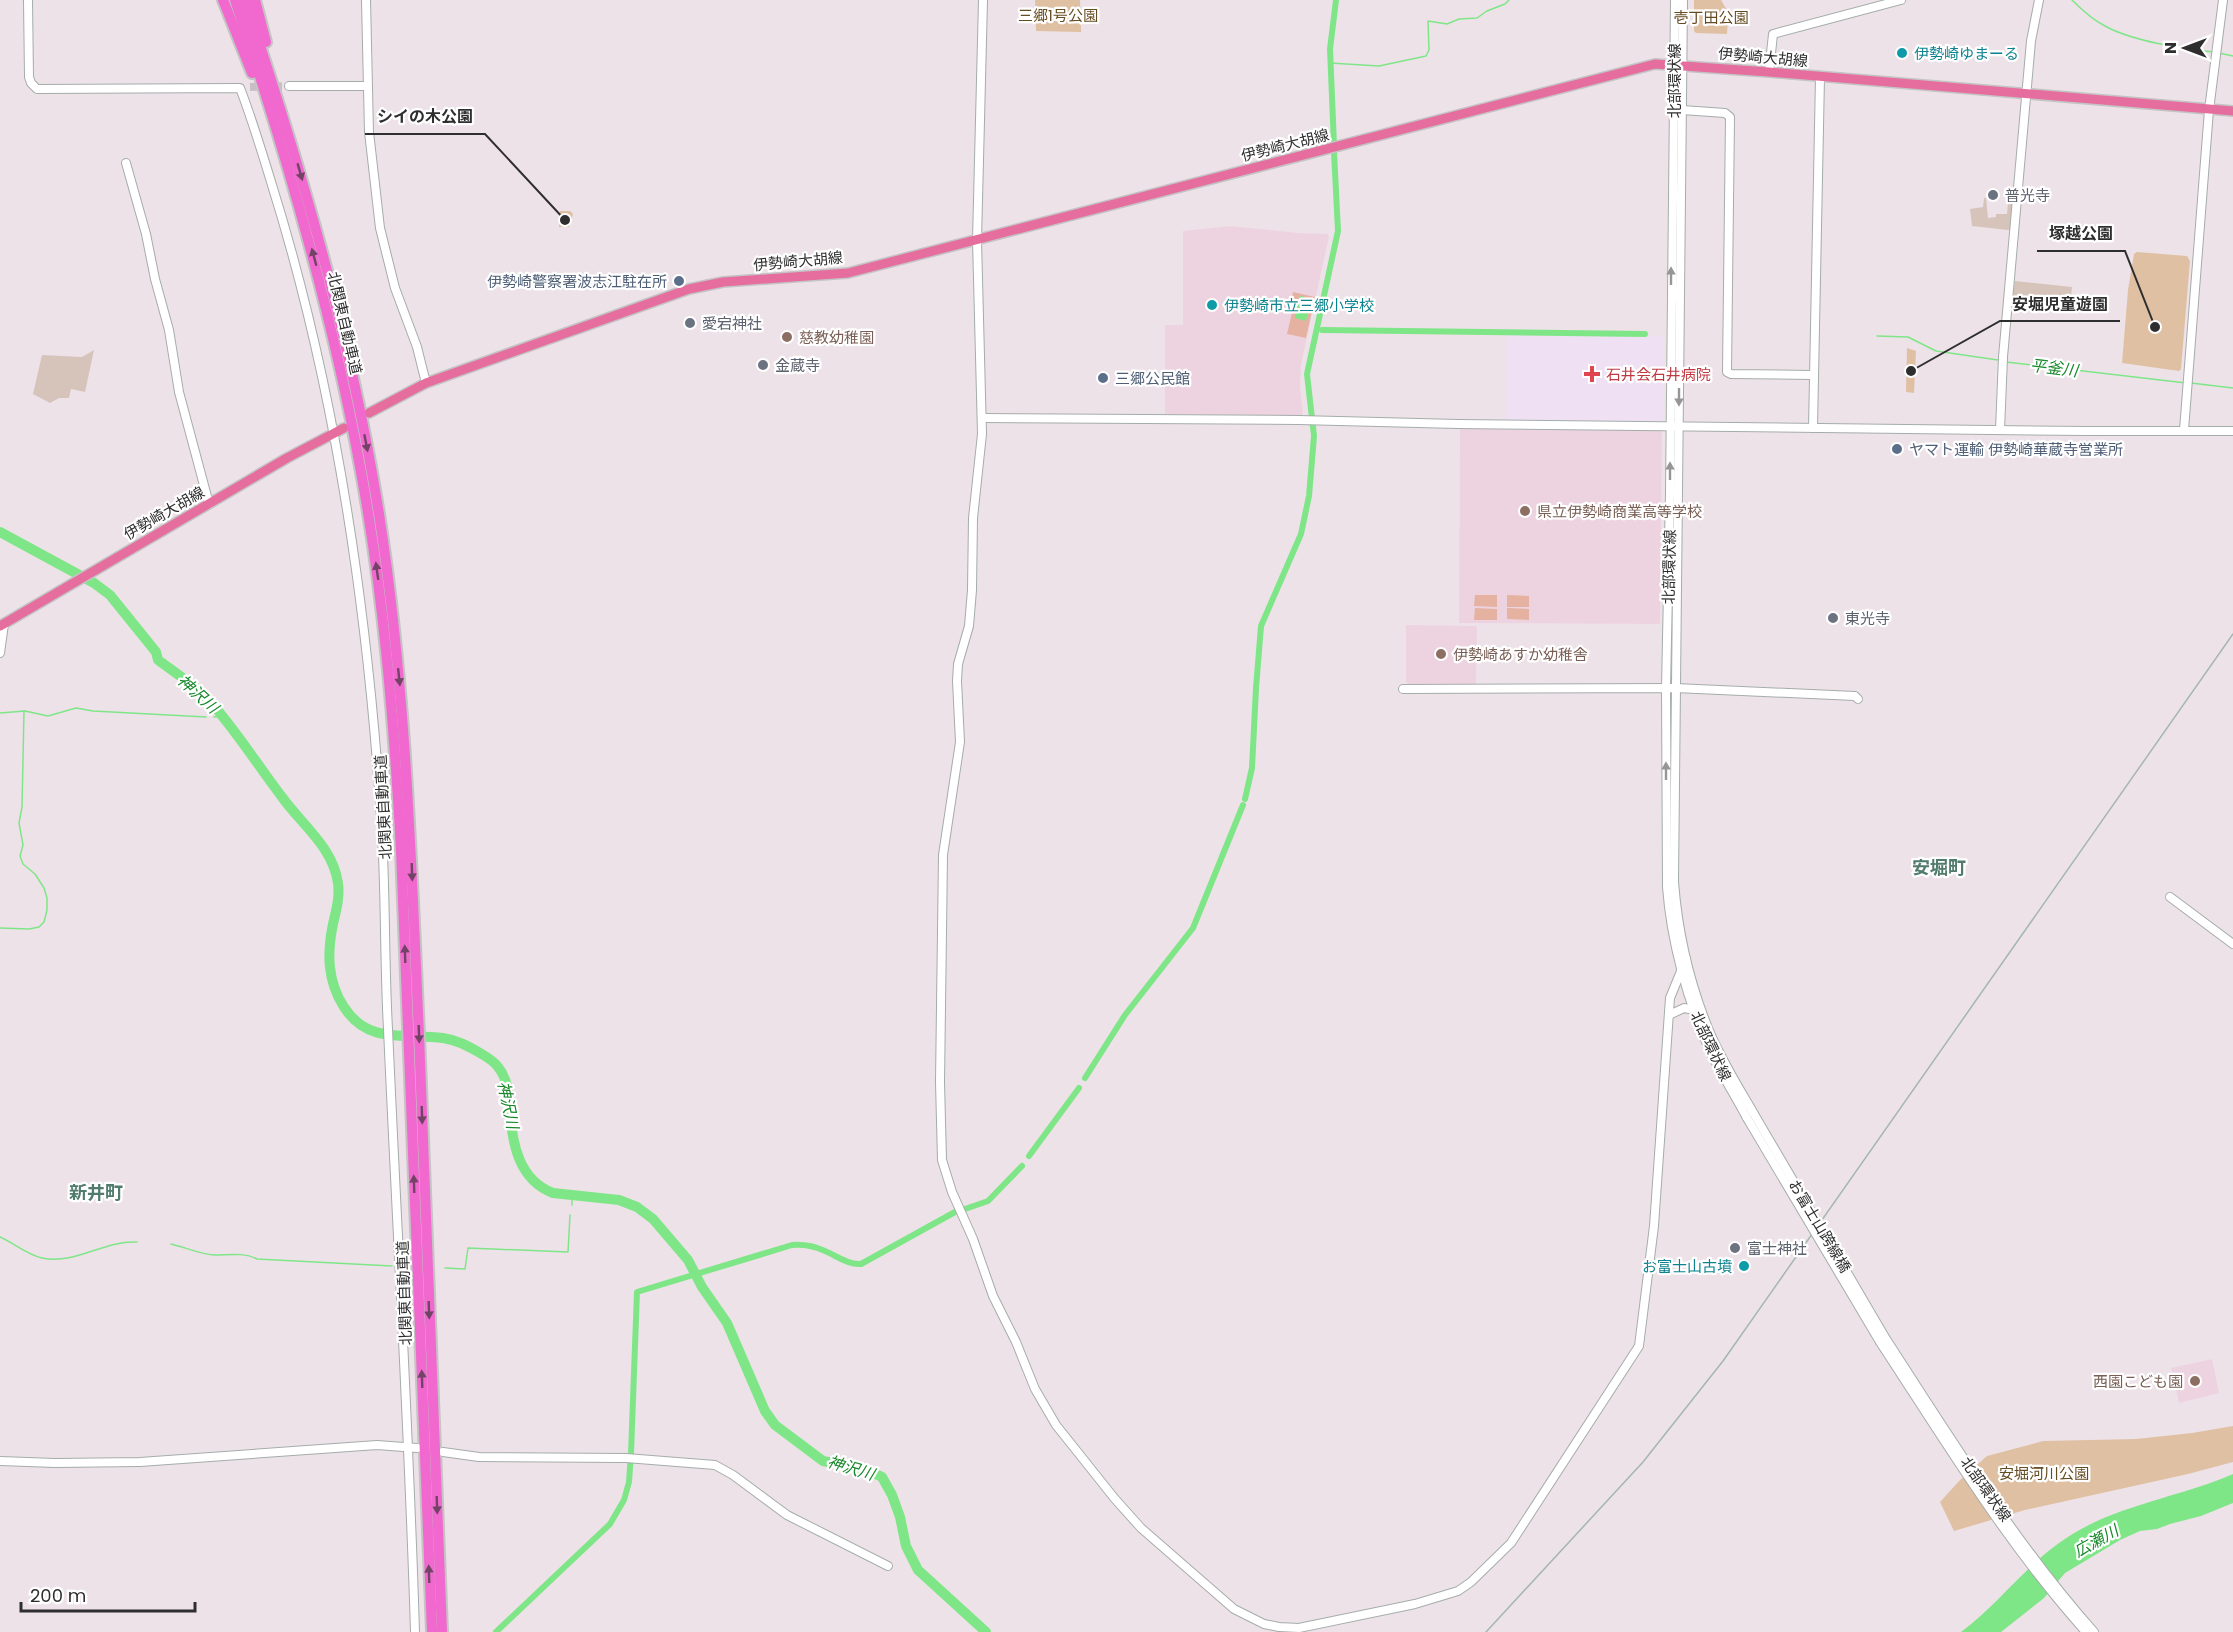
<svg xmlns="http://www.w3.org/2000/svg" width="2233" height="1632" viewBox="0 0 2233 1632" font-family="Poppins,'Noto Sans JP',sans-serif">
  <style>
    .education { fill: #edd3e0 }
    .medical { fill: #efe0f3 }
    .green { fill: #dfc0a3 }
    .cemetery { fill: #d6c4ba }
    .pitch { fill: #e5b1a0 }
    .water { fill: #7fe688 }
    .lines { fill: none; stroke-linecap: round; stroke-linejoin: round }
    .stream { stroke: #7fe688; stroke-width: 1.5 }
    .canal { stroke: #7fe688; stroke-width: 6 }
    .river { stroke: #7fe688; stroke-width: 10 }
    .tertiary-tunnel { stroke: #c8bec4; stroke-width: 8; stroke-dasharray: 8 4; stroke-linecap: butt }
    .tertiary-casing { stroke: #a4adaa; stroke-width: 10 }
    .primary-casing { stroke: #c4c4c4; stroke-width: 12 }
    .motorway-casing { stroke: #c4c4c4; stroke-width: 14 }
    .tertiary { stroke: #fff; stroke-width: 8 }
    .primary { stroke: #e66e9f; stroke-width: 9 }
    .motorway { stroke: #f169ce; stroke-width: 10 }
    .rail { stroke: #a4b6b0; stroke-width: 1.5 }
    .tertiary-bridge-casing { stroke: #a4adaa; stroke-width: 10; stroke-linecap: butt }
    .tertiary-bridge { stroke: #fff; stroke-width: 8 }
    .oneway { fill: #724366 }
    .oneway2 { fill: #969696 }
    .culture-dot { fill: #0f9aa8; stroke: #fff; stroke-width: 2 }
    .worship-dot { fill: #6b7280; stroke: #fff; stroke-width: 2 }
    .service-dot { fill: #5c6f8a; stroke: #fff; stroke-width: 2 }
    .education-dot { fill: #8d6e63; stroke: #fff; stroke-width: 2 }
    .health-dot { fill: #e0444e; stroke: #fff; stroke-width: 2 }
    .labels { text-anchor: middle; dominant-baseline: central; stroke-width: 4.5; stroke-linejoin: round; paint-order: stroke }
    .park-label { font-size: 15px; fill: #664c22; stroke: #fff }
    .culture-label { font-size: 15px; fill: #0d838f; stroke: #fff; text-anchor: start }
    .street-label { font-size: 15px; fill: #2e2e2e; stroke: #fff }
    .worship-label { font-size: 15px; fill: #5b616d; stroke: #fff; text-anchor: start }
    .service-label { font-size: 15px; fill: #4e5e75; stroke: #fff; text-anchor: start }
    .education-label { font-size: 15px; fill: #785e54; stroke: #fff; text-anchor: start }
    .health-label { font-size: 15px; fill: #be3a42; stroke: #fff; text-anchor: start }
    .water-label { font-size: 16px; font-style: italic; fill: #18892b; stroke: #fff }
    .quarter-label { font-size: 18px; font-weight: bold; fill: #517b6c; stroke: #fff }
    .leader { fill: none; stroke: #2e2e2e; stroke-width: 2 }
    .callout-dot { fill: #2e2e2e; stroke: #fff; stroke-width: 2 }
    .callout-label { font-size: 16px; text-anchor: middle; font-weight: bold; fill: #2e2e2e; stroke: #fff; stroke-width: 4.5; stroke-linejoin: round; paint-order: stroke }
  </style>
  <rect width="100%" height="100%" fill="#eee2e9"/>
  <g class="education">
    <polygon points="1230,226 1298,233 1327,234 1329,236 1301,365 1300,386 1303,414 1301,416 1165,414 1165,325 1183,325 1183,231"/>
    <polygon points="1460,427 1662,429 1660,624 1459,623"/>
    <polygon points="1406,625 1477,626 1476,685 1408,684 1406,682"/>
    <polygon points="2212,1359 2219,1393 2179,1403 2171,1368"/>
  </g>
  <polygon class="medical" points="1507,335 1664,336 1663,421 1506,421"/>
  <g class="green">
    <polygon points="1035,0 1080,0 1081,32 1036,31"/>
    <polygon points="1694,0 1721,0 1731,17 1728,18 1727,34 1696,33 1694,31"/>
    <polygon points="560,211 570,211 573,214 569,227 559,227"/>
    <polygon points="2137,252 2187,256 2190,261 2181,369 2179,371 2122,363 2128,290 2134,254"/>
    <polygon points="1907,348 1916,351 1914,393 1906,392"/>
    <polygon points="2233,1426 2233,1462 2188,1474 2025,1510 1954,1531 1940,1502 1960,1480 1987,1456 2043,1441 2136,1439 2192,1433"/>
  </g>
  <g class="cemetery">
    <polygon points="1984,198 1986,198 1988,218 1996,217 1996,214 2007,214 2008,203 2013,203 2010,229 2008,230 1972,226 1970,209 1983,207"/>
    <polygon points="2015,281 2072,287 2070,309 2012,302"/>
    <polygon points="94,350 85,392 71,389 69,398 59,398 50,403 33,394 42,355 82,357"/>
  </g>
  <g class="pitch">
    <polygon points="1293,292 1315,297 1306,338 1287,334 1294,304 1291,303"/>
    <polygon points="1475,595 1497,595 1497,607 1474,606"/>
    <polygon points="1507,595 1529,596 1529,607 1507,607"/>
    <polygon points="1475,608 1497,609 1497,620 1474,620"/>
    <polygon points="1507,608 1529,609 1529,620 1507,619"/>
  </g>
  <g class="water">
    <polygon points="1300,296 1311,299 1306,321 1295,318"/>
    <path d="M2233 1474V1503L2201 1516 2170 1524 2157 1529 2140 1531 2120 1540 2065 1573 2044 1598 2001 1632H1961C1997 1605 2023 1569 2059 1543 2111 1505 2176 1499 2233 1474Z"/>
  </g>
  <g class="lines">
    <g class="stream">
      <path d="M2072 0C2081 9 2093 20 2105 26 2132 41 2183 49 2214 52"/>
      <polyline points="2219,53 2233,56"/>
      <polyline points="1330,63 1379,66 1426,56 1429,50 1428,21 1447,24 1459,19 1477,18 1487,11 1505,4 1509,0"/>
      <polyline points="1877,336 1908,337 1936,351 1998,360"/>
      <polyline points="2006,362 2186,383"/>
      <polyline points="2191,383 2233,388"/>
      <polyline points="0,713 25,711 48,716 76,708 93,711 206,717"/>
      <polyline points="214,717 222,716"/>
      <polyline points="0,928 29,929 39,927 44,922 47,910 47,898 44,888 35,874 23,864 20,856 23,845 19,823 22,807 24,711"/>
      <polyline points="572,1205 572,1194"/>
      <path d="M0 1237C14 1243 27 1255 42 1258 76 1265 104 1240 137 1242"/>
      <path d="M171 1244C184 1247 200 1254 214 1255 229 1255 244 1252 257 1259L392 1266"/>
      <polyline points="445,1268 465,1269 468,1248 568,1252 570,1215"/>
    </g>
    <g class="canal">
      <polyline points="1334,145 1330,49 1336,0"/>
      <polyline points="1322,330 1645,334"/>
      <polyline points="1245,799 1252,768 1256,688 1261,626 1301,534 1309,496 1314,436 1307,374 1338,231 1334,152"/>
      <polyline points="1085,1078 1125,1015 1193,928 1243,805"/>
      <polyline points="1029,1156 1079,1088"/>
      <polyline points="965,1209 988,1201 1022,1166"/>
      <path d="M496 1632 610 1524 624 1500 629 1482 631 1453 637 1292 792 1245C804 1244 814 1246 825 1251 837 1256 848 1265 861 1264L955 1212"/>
    </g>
    <path class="river" d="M0 532 94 583 110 595 156 652 158 660C177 674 199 688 214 706 239 735 259 767 282 797 302 825 333 847 338 883 340 897 336 911 333 924 327 953 327 981 344 1007 368 1045 406 1033 443 1038 457 1040 468 1046 480 1053 487 1057 494 1061 498 1067 508 1079 509 1095 510 1110 512 1144 519 1180 553 1193L619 1200 637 1207 653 1219 688 1260 702 1287 727 1323 765 1411 775 1425 823 1461 865 1469 882 1477 892 1495 900 1517 906 1546 918 1570 986 1632"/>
    <polyline class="tertiary-tunnel" points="250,87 289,86"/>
    <g class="tertiary-casing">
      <g id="tertiary">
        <path d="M28 0 29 77 31 83 37 89 240 88C252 119 262 152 272 185 336 390 367 603 381 817 386 887 384 958 388 1029 397 1230 409 1431 415 1632"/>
        <polyline points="366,0 369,132 380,228 395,288 417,347 426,383"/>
        <polyline points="983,0 977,240 982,434 973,518 972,590 969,626 958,664 957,681 960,742 943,855 940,1082 942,1160 952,1192 973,1239 993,1296 1016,1342 1035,1389 1056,1425 1115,1499 1141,1528 1234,1609 1264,1624 1279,1627 1299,1628 1415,1604 1458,1591 1471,1582 1511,1543 1639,1346 1654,1226 1670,998 1686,959"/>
        <path d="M1675 0 1670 493 1666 688 1667 887C1671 941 1687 999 1709 1049 1720 1072 1735 1095 1747 1118"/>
        <path d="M1683 0 1674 882C1678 934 1690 985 1710 1033 1722 1061 1739 1088 1754 1114"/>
        <polyline points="1769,72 1773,34 1901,0"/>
        <polyline points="289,86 367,86"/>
        <polyline points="1682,110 1725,113 1730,117 1727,372 1731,374 1813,375"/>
        <polyline points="126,163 146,234 155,279 169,330 179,392 209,504"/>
        <polyline points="982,418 1299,420 1458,424 2087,431 2233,431"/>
        <polyline points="1813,428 1820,77"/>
        <polyline points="2000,430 2003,357 2031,41 2039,0"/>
        <polyline points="2184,430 2209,110 2223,0"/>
        <polyline points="0,653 4,624"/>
        <polyline points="1403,689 1675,688 1855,696 1858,699"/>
        <polyline points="2170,897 2233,944"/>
        <polyline points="1669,1015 1684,1008 1694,1010"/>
        <path d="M1886 1339C1951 1439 2015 1543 2094 1632"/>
        <path d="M1880 1342C1945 1441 2007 1544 2086 1632"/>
        <polyline points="443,1452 479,1457 626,1458 715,1465 733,1475 787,1515 888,1566"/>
        <polyline points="0,1461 55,1463 140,1462 377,1445 417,1448"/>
      </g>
    </g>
    <g class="primary-casing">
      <g id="primary">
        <polyline points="369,413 426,383 689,289 723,282 848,273 1655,64 1769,72 2233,111"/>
        <polyline points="0,626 287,458 344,428"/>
      </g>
    </g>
    <g class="motorway-casing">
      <g id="motorway">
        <polyline points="223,0 252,73"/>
        <path d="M235 0C287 155 332 311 361 472 384 597 394 723 401 850L432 1632"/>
        <path d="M245 0C301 168 351 338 379 514 406 686 411 860 419 1035 427 1234 434 1433 442 1632"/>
        <polyline points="255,0 266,42"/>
      </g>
    </g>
    <use href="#tertiary" class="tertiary"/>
    <use href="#primary" class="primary"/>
    <use href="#motorway" class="motorway"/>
    <polyline class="rail" points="1486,1632 1643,1462 1723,1361 2233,634"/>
    <g class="tertiary-bridge-casing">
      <g id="tertiary-bridge">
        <polyline points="1754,1114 1886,1339"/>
        <polyline points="1747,1118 1880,1342"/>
      </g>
    </g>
    <use href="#tertiary-bridge" class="tertiary-bridge"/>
  </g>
  <defs><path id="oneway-solid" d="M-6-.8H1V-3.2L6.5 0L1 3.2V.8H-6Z" transform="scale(1.5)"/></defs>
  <g class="oneway">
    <use href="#oneway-solid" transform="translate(300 172) rotate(74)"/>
    <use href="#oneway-solid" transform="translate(314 257) rotate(-105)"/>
    <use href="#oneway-solid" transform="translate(366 443) rotate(79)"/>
    <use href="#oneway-solid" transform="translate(377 571) rotate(-98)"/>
    <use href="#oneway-solid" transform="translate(399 677) rotate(84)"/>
    <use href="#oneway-solid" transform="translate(412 872) rotate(88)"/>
    <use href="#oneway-solid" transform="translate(405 954) rotate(-92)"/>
    <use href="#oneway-solid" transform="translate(419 1034) rotate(88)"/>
    <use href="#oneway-solid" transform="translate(422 1115) rotate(88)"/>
    <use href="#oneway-solid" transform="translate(414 1184) rotate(-92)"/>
    <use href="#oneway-solid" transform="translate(429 1310) rotate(88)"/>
    <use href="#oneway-solid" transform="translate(422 1379) rotate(-92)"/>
    <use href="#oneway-solid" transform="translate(437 1505) rotate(88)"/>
    <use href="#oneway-solid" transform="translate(429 1574) rotate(-92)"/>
  </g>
  <g class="oneway2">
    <use href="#oneway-solid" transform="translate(1671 276) rotate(-90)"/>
    <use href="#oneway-solid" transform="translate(1679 397) rotate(90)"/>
    <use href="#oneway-solid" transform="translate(1670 471) rotate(-90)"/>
    <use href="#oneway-solid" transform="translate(1666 771) rotate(-90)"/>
  </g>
  <g class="culture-dot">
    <circle cx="1902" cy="53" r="6"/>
    <circle cx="1212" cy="305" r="6"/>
    <circle cx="1744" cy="1266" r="6"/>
  </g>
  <g class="worship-dot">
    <circle cx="1993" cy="195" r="6"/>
    <circle cx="690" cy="323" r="6"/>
    <circle cx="763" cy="365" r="6"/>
    <circle cx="1833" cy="618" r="6"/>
    <circle cx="1735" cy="1248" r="6"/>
  </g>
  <g class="service-dot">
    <circle cx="679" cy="281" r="6"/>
    <circle cx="1103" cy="378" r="6"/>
    <circle cx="1897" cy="449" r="6"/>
  </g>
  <g class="education-dot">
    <circle cx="787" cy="337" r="6"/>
    <circle cx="1525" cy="511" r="6"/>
    <circle cx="1441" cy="654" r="6"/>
    <circle cx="2195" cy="1381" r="6"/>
  </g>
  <path class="health-dot" d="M1589 365h6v6h6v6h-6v6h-6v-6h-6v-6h6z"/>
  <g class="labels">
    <g class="park-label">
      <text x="1058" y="15">三郷1号公園</text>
      <text x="1711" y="17">壱丁田公園</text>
      <text x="2044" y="1473">安堀河川公園</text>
    </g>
    <g class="culture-label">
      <text x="1914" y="53">伊勢崎ゆまーる</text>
      <text x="1224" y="305">伊勢崎市立三郷小学校</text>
      <text x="1732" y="1266" text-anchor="end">お富士山古墳</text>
    </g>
    <g class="street-label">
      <text transform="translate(1763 57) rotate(5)">伊勢崎大胡線</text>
      <text transform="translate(1674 81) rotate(-90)">北部環状線</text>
      <text transform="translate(1285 145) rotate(-14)">伊勢崎大胡線</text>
      <text transform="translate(798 261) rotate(-5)">伊勢崎大胡線</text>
      <text transform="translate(345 323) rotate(77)">北関東自動車道</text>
      <text transform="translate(164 513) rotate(-30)">伊勢崎大胡線</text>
      <text transform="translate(1669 567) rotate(-89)">北部環状線</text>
      <text transform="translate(383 807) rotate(-93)">北関東自動車道</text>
      <text transform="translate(1711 1046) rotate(65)">北部環状線</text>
      <text transform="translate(1820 1226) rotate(59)">お富士山跨線橋</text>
      <text transform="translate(404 1293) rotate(-92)">北関東自動車道</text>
      <text transform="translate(1986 1489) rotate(55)">北部環状線</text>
    </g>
    <g class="worship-label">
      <text x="2005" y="195">普光寺</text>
      <text x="702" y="323">愛宕神社</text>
      <text x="775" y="365">金蔵寺</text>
      <text x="1845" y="618">東光寺</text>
      <text x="1747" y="1248">富士神社</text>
    </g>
    <g class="service-label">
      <text x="667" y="281" text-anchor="end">伊勢崎警察署波志江駐在所</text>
      <text x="1115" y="378">三郷公民館</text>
      <text x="1909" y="449">ヤマト運輸 伊勢崎華蔵寺営業所</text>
    </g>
    <g class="education-label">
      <text x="799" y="337">慈教幼稚園</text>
      <text x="1537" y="511">県立伊勢崎商業高等学校</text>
      <text x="1453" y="654">伊勢崎あすか幼稚舎</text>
      <text x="2183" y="1381" text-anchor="end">西園こども園</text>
    </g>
    <g class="health-label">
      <text x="1606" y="374">石井会石井病院</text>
    </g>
    <g class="water-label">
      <text transform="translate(2054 368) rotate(7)">平釜川</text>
      <text transform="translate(198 694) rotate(42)">神沢川</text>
      <text transform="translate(508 1105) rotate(78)">神沢川</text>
      <text transform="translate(851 1468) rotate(17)">神沢川</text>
      <text transform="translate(2096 1541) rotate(-29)">広瀬川</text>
    </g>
    <g class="quarter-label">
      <text x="1939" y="867">安堀町</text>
      <text x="96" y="1192">新井町</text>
    </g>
  </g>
  <path class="leader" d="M565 220L485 134H365M2155 327L2125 251H2037M1911 371L2000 321H2120"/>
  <g class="callout-dot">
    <circle cx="565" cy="220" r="6"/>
    <circle cx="2155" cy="327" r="6"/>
    <circle cx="1911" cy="371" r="6"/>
  </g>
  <g class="callout-label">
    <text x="425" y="122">シイの木公園</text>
    <text x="2081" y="239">塚越公園</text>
    <text x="2060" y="310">安堀児童遊園</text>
  </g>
  <g transform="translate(2185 48) rotate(270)" stroke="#ffffff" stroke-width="4.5" paint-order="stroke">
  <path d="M0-4.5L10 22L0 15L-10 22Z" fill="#2e2e2e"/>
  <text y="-9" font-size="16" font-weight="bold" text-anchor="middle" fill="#2e2e2e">N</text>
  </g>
  <path d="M21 1602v9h174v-9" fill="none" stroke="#2e2e2e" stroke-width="3"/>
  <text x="30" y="1602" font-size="18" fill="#2e2e2e" stroke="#ffffff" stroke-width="4.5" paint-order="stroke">200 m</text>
</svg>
